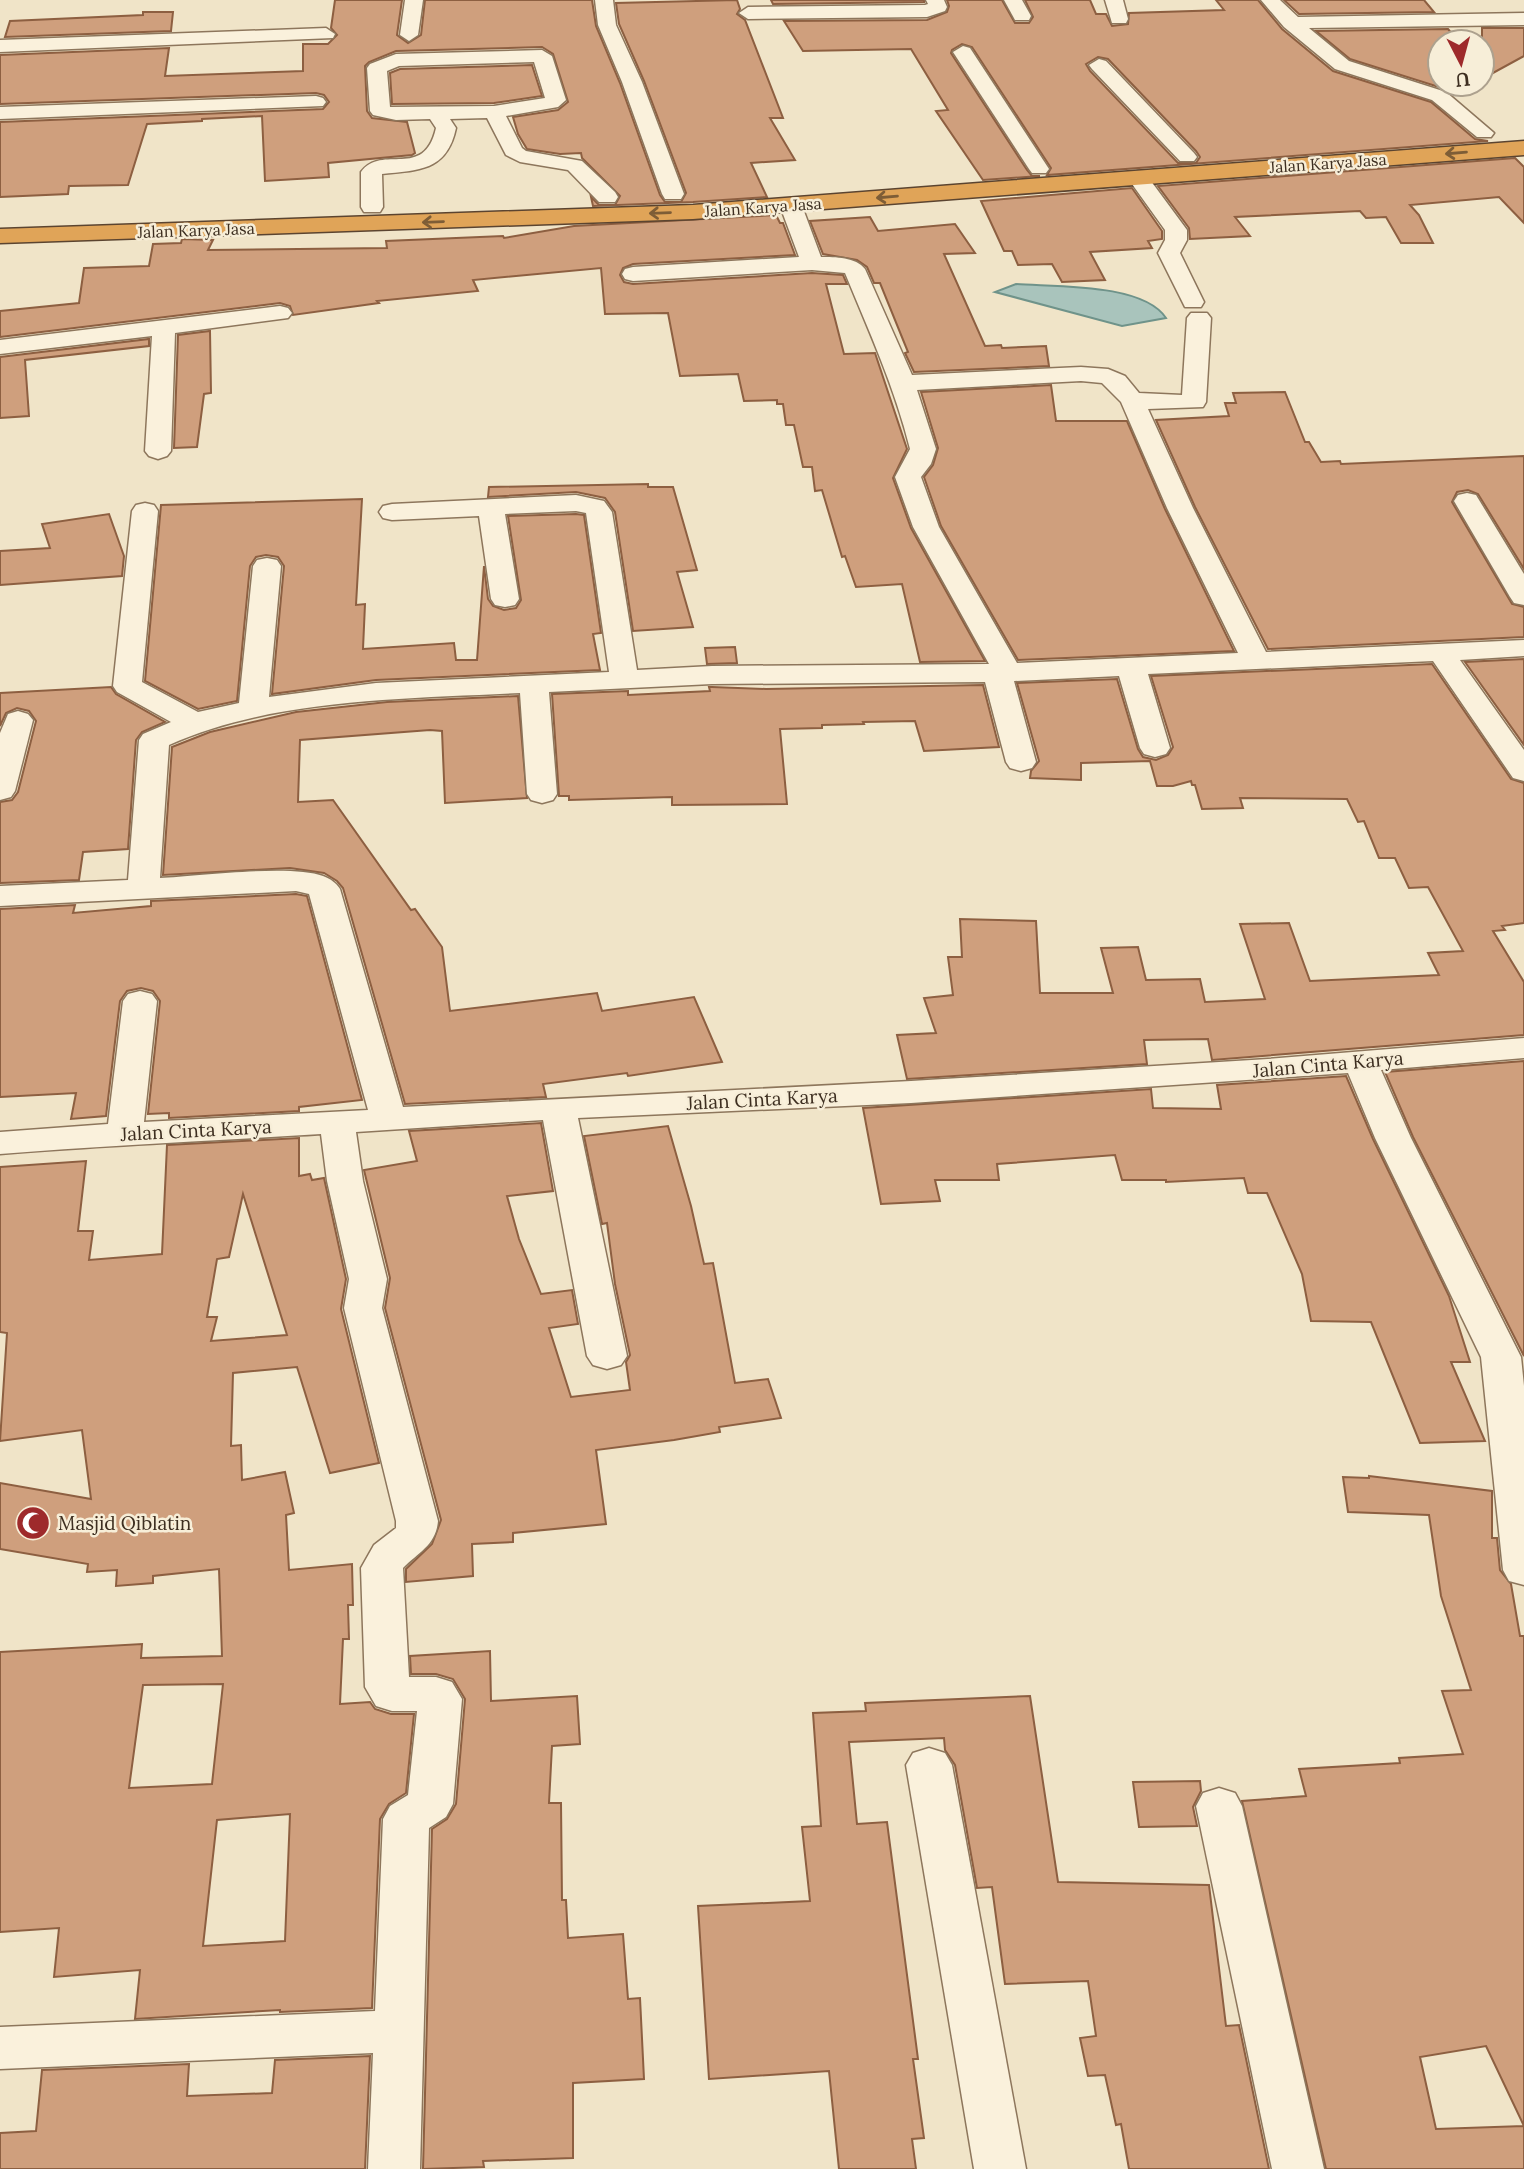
<svg xmlns="http://www.w3.org/2000/svg" width="1524" height="2169" viewBox="0 0 1524 2169" font-family="Lora,serif">
  <style>
    .water { fill: #a9c4bc; stroke: #6f938a; stroke-width: 2 }
    .building { fill: #cf9f7d; stroke: #8d5f41; stroke-width: 2; fill-rule: evenodd }
    .lines { fill: none; stroke-linecap: round; stroke-linejoin: round }
    .minor-casing { stroke: #8d765c; stroke-width: 3 }
    .highway-casing { stroke: #5b4430; stroke-width: 3 }
    .minor { fill: #faf1dc; fill-rule: evenodd }
    .highway { fill: #e0a458; fill-rule: evenodd }
    .oneway { stroke: #7e5d36 }
    .labels { text-anchor: middle; dominant-baseline: central; stroke-width: 5; stroke-linejoin: round; paint-order: stroke }
    .far-street-label { font-size: 16px; fill: #3d2e20; stroke: #f7eed8 }
    .street-label { font-size: 19px; fill: #3d2e20; stroke: #f7eed8 }
    .poi-label { font-size: 19px; fill: #3d2e20; stroke: #f7eed8; text-anchor: start }
  </style>
  <rect width="100%" height="100%" fill="#f0e4c8"/>
  <path class="water" d="M1016 284C1055 287 1143 283 1166 318L1122 326 995 292Z"/>
  <g class="building">
    <polygon points="335,0 402,0 397,35 408,43 421,35 425,0 592,0 596,26 620,83 660,195 665,202 681,202 686,193 644,81 619,24 616,3 737,0 740,9 737,14 745,20 783,118 770,118 795,160 751,163 767,197 693,202 593,206 591,197 599,205 615,205 620,196 582,158 581,153 560,154 527,149 518,134 513,117 558,110 568,102 553,54 542,47 396,51 369,62 365,66 367,111 372,118 407,122 415,153 412,155 328,163 329,177 265,181 262,116 202,119 202,121 147,124 128,185 69,186 68,194 0,197 0,122 323,109 329,102 324,95 316,93 0,104 0,55 169,48 165,76 303,71 303,44 328,44 337,35 331,28"/>
    <polygon points="771,0 924,0 924,2 773,4"/>
    <path d="M947 0H1002L1015 23H1029L1033 17 1025 0H1090L1096 14H1106L1112 26 1128 24 1129 13 1224 10 1216 0H1258L1282 29 1333 71 1431 102 1475 139 1488 141 1047 175 1051 168 972 47 962 44 952 50 951 53 1027 170 1032 176H1040L983 180 936 111 948 110 911 49 803 51 784 21 927 20 947 12 949 6ZM1098 57 1108 59 1196 151 1200 157 1196 163H1178L1090 71 1086 64Z"/>
    <polygon points="1284,0 1424,0 1434,12 1299,14"/>
    <polygon points="143,12 173,12 171,31 5,37 10,21 143,15"/>
    <polygon points="1482,28 1524,28 1524,56 1482,79"/>
    <polygon points="1448,29 1459,42 1440,42 1440,84 1471,85 1442,88 1350,59 1316,31"/>
    <polygon points="532,65 542,96 494,103 392,104 390,73 400,69"/>
    <polygon points="1515,158 1524,167 1524,223 1499,197 1410,205 1419,215 1433,243 1401,243 1386,217 1366,218 1360,211 1235,217 1250,236 1190,239 1189,228 1158,186"/>
    <polygon points="1132,188 1162,231 1162,239 1148,241 1152,248 1090,252 1105,280 1062,282 1052,264 1018,265 1012,251 1004,251 981,201"/>
    <polygon points="776,215 780,223 783,223 795,255 633,264 623,268 620,275 624,282 633,284 812,273 843,275 847,284 826,284 844,354 875,353 907,449 893,478 911,528 985,661 920,662 902,584 856,587 845,556 842,557 822,490 815,491 812,467 803,467 794,425 786,425 783,404 777,404 777,400 744,401 738,374 680,376 668,313 605,314 601,268 473,280 478,291 377,301 379,303 293,315 290,306 280,303 0,337 0,311 79,303 84,268 149,266 153,244 181,243 182,239 213,240 208,250 387,248 386,241 503,236 504,238 574,226"/>
    <polygon points="870,217 878,231 955,224 975,253 944,254 985,346 1001,345 1002,348 1046,346 1049,366 914,372 905,353 908,352 880,283 874,283 867,267 857,260 823,254 810,221"/>
    <polygon points="210,331 211,393 204,394 197,447 174,448 178,335"/>
    <polygon points="149,339 149,346 25,360 29,416 0,418 0,357"/>
    <polygon points="1051,385 1056,421 1127,421 1165,509 1234,651 1018,660 941,526 924,477 933,465 938,448 921,392"/>
    <polygon points="1285,392 1305,442 1309,442 1321,462 1340,461 1341,464 1524,456 1524,569 1478,494 1468,490 1457,492 1452,502 1512,604 1524,607 1524,637 1268,649 1195,507 1156,420 1229,416 1225,403 1236,403 1233,393"/>
    <polygon points="648,484 648,487 673,487 697,570 677,572 693,627 633,631 615,512 605,498 576,492 488,497 489,487"/>
    <polygon points="362,499 356,605 365,604 363,649 454,643 456,660 477,660 484,566 488,599 493,606 504,610 516,608 521,600 508,516 576,514 584,515 601,633 593,634 600,670 376,680 272,694 284,566 278,557 266,555 256,557 250,566 237,701 198,709 145,681 161,505"/>
    <polygon points="109,514 124,556 122,576 0,585 0,551 50,548 42,524"/>
    <polygon points="735,647 737,663 707,664 705,648"/>
    <polygon points="1524,659 1524,745 1465,662"/>
    <polygon points="1432,664 1511,779 1524,783 1524,923 1502,926 1505,930 1493,931 1524,982 1524,1035 1212,1060 1208,1039 1144,1040 1147,1064 907,1079 897,1035 936,1033 924,998 953,995 948,957 962,957 960,919 1036,921 1040,993 1113,993 1101,948 1138,947 1146,980 1200,979 1205,1002 1265,999 1240,924 1289,923 1310,981 1439,975 1428,953 1463,951 1428,887 1409,888 1395,858 1379,858 1364,821 1358,822 1347,799 1240,798 1243,808 1202,809 1195,785 1192,785 1191,781 1173,786 1157,786 1150,761 1081,763 1081,780 1030,778 1031,771 1039,761 1017,683 1117,679 1138,749 1143,757 1156,760 1168,755 1173,747 1151,676"/>
    <polygon points="983,685 999,747 924,751 915,721 863,722 864,724 822,725 822,728 780,729 787,804 672,805 672,797 569,800 569,796 559,796 552,694 628,691 628,695 710,691 709,687 712,687 766,689"/>
    <polygon points="111,687 116,694 165,722 142,732 136,740 128,849 83,852 79,880 0,883 0,802 12,800 18,792 36,721 29,711 17,708 6,713 0,726 0,693"/>
    <polygon points="518,696 527,798 445,803 442,731 430,730 300,740 298,802 333,800 411,910 415,909 442,947 450,1011 597,993 602,1011 694,997 722,1062 628,1076 627,1073 543,1084 546,1097 405,1104 343,888 337,881 324,873 290,868 163,875 172,747 210,732 296,712 387,702"/>
    <polygon points="296,894 307,896 362,1100 299,1107 299,1111 169,1118 169,1113 148,1114 160,1001 153,991 141,988 127,991 120,1001 106,1116 71,1119 76,1093 0,1097 0,909 75,905 73,913 151,906 151,901"/>
    <polygon points="1524,1061 1524,1356 1413,1137 1385,1072"/>
    <polygon points="1346,1076 1373,1139 1449,1296 1470,1362 1451,1362 1485,1441 1420,1443 1371,1322 1311,1321 1302,1274 1267,1193 1248,1193 1244,1178 1166,1182 1166,1180 1122,1180 1115,1155 997,1164 999,1180 935,1180 940,1201 881,1204 863,1108 1151,1089 1153,1108 1221,1109 1217,1085"/>
    <polygon points="541,1123 553,1191 507,1196 519,1239 541,1294 572,1290 578,1324 549,1328 571,1397 630,1390 626,1362 630,1355 615,1284 607,1223 602,1224 584,1136 668,1126 691,1206 704,1264 713,1263 735,1383 768,1379 781,1418 719,1427 720,1432 674,1440 596,1450 606,1524 513,1533 513,1542 472,1544 473,1576 406,1582 406,1569 432,1544 441,1520 385,1308 390,1278 364,1170 417,1161 409,1131"/>
    <path d="M299 1138V1176L310 1174 312 1180 324 1178 346 1279 341 1309 379 1463 330 1473 297 1367 233 1373 231 1446 241 1445 242 1480 285 1472 294 1513 286 1515 289 1570 352 1564 353 1605H348L349 1639H343L340 1704 370 1702 375 1709 391 1714H414L406 1793 389 1804 380 1819 372 2008 280 2012V2010L135 2019 140 1970 54 1977 59 1928 0 1932V1652L142 1644 141 1658 222 1656 219 1569 153 1576V1583L116 1586 117 1570 87 1572 88 1564 0 1549V1483L91 1499 82 1430 0 1441 7 1333 0 1332V1167L86 1161 78 1231H93L89 1260 162 1254 167 1145ZM243 1194 287 1335 211 1341 217 1317H207L217 1259 229 1257ZM223 1684 212 1784 129 1788 143 1685ZM290 1814 285 1941 203 1946 217 1820Z"/>
    <path d="M1369 1476 1492 1491V1538H1497L1500 1570 1511 1584 1520 1636H1524V2169H1326L1242 1801 1306 1796 1299 1769 1400 1763 1399 1758 1463 1754 1442 1691 1471 1690 1441 1596 1429 1515 1348 1512 1343 1477 1369 1478ZM1486 2046 1524 2126 1436 2129 1420 2057Z"/>
    <polygon points="490,1651 491,1701 577,1696 580,1744 552,1746 549,1803 561,1803 562,1900 566,1900 568,1938 623,1934 628,1999 640,1998 644,2079 573,2083 573,2158 483,2161 484,2167 423,2169 432,1829 447,1819 456,1804 465,1699 453,1679 436,1674 411,1674 410,1656"/>
    <polygon points="1030,1696 1058,1882 1209,1885 1226,2026 1239,2025 1269,2169 1129,2169 1121,2124 1116,2125 1105,2075 1088,2076 1080,2038 1096,2036 1088,1981 1005,1984 992,1887 977,1888 955,1765 945,1750 944,1738 849,1742 857,1824 887,1822 918,2059 913,2059 924,2138 912,2139 916,2169 839,2169 829,2071 709,2079 698,1906 810,1901 802,1827 821,1826 813,1713 866,1711 865,1703"/>
    <polygon points="1200,1781 1201,1791 1193,1807 1197,1826 1139,1827 1133,1782"/>
    <polygon points="370,2056 365,2169 0,2169 0,2133 36,2131 42,2070 189,2064 187,2096 272,2093 275,2060"/>
  </g>
  <g class="lines">
    <g class="minor-casing">
      <g id="minor">
        <polygon points="405,0 423,0 418,35 409,41 400,35"/>
        <polygon points="595,0 613,0 616,25 642,82 684,194 681,199 665,199 662,194 622,82 598,25"/>
        <polygon points="926,0 944,0 947,7 945,11 927,17 748,19 739,13 748,7 925,5 928,4"/>
        <polygon points="1004,0 1022,0 1031,16 1029,20 1015,20"/>
        <polygon points="1105,0 1123,0 1128,19 1126,23 1112,23"/>
        <polygon points="1261,0 1280,0 1298,17 1524,13 1524,25 1309,28 1349,61 1446,92 1494,133 1491,137 1477,137 1432,100 1335,69 1284,27"/>
        <polygon points="326,28 335,34 333,38 0,52 0,40"/>
        <polygon points="963,46 970,48 1049,169 1046,173 1032,173 1029,169 953,52"/>
        <path d="M542 50 552 56 566 100 558 107 506 116 522 148 526 151 582 161 615 192 618 197 615 202H599L568 170 520 162 506 155 487 118 450 119 456 128C447 171 419 170 382 174L383 207 380 212H364L361 207V172C382 143 424 181 436 128L430 119 396 120 373 115 370 111 367 68 370 64 396 54ZM534 62 545 98 494 106 390 107 387 71 399 66Z"/>
        <polygon points="1099,59 1106,61 1194,153 1197,157 1194,161 1180,161 1092,69 1089,65"/>
        <polygon points="316,96 323,98 326,102 323,106 0,119 0,107"/>
        <polygon points="1138,171 1145,173 1187,230 1187,240 1180,253 1204,302 1201,307 1185,307 1158,253 1165,240 1165,230 1127,177 1131,173"/>
        <path d="M791 200 799 201 802 206 821 257C835 257 856 257 865 269L912 375 1081 367 1108 369 1125 376 1139 393 1182 395 1187 318 1191 313H1207L1211 318 1206 402 1203 407 1148 409 1193 508 1266 652 1524 640V656L1460 660 1524 750V781L1513 778 1433 661 1148 674 1170 748 1166 754 1155 757 1144 754 1140 748 1119 676 1014 681 1036 762 1032 768 1021 771 1010 768 1006 762 985 682 712 684 549 692 557 794 553 800 542 803 531 800 527 794 520 693C407 699 273 698 169 745L160 878C198 876 291 864 323 876 331 879 336 883 340 889L403 1107 911 1081 1268 1059 1524 1038V1058L1381 1070 1411 1138 1521 1357 1524 1386V1585L1509 1581 1503 1570 1481 1357 1375 1138 1348 1073 911 1103 578 1118 627 1356 621 1365 607 1369 593 1365 587 1356 543 1120 356 1132 363 1181 387 1279 382 1308 438 1521C436 1545 419 1552 403 1568L409 1677H436L452 1682 462 1699 453 1804 446 1817 429 1828 420 2169H368L373 2053 0 2069V2027L375 2011 383 1819 390 1806 408 1795 417 1711H392L376 1706 365 1687 361 1568 374 1545 396 1528V1521L344 1308 349 1279 327 1181 321 1134C214 1141 107 1145 0 1154V1132L108 1124 123 1001 128 994 140 991 152 994 157 1001 144 1122 368 1110 309 894 296 891 0 906V886L128 880 139 740 143 734 171 722 117 692 113 686 132 511 136 505 145 503 154 505 158 511 142 682 198 712 239 703 253 566 257 560 267 558 277 560 281 566 269 697 376 683 609 672 586 513 576 511 505 514 519 599 515 605 505 607 495 605 491 599 479 516 392 520 383 518 379 512 383 506 392 504 576 495 604 501 612 512 637 670 712 666 989 664 913 527 895 477 910 449C895 388 869 331 845 273L812 270 633 281 625 279 622 274 625 269 633 267 799 257 780 206 783 201ZM1081 381 1102 383 1121 402 1167 508 1238 653 1017 663 939 527 921 477 931 464 936 449 917 390Z"/>
        <polygon points="280,306 288,308 292,313 288,318 175,333 171,451 167,456 158,459 149,456 145,451 152,336 0,354 0,340"/>
        <polygon points="1467,493 1476,495 1524,574 1524,605 1514,603 1510,597 1454,501 1458,495"/>
        <polygon points="18,711 28,714 33,720 15,791 11,797 0,800 0,733 8,714"/>
        <polygon points="929,1748 945,1753 952,1765 1026,2169 974,2169 906,1765 913,1753"/>
        <polygon points="1219,1788 1235,1793 1242,1806 1324,2169 1272,2169 1196,1806 1203,1793"/>
      </g>
    </g>
    <g class="highway-casing">
      <polygon id="highway" points="1524,141 1524,155 693,219 0,243 0,229 693,205"/>
    </g>
    <use href="#minor" class="minor"/>
    <use href="#highway" class="highway"/>
  </g>
  <defs><path id="oneway-shaft" d="M-6 0H5M1.5-3L5.5 0L1.5 3" fill="none" stroke-width="1.6" stroke-linecap="round" stroke-linejoin="round" transform="scale(1.75)"/></defs>
  <g class="oneway">
    <use href="#oneway-shaft" transform="translate(1456 153) rotate(175)"/>
    <use href="#oneway-shaft" transform="translate(887 197) rotate(175)"/>
    <use href="#oneway-shaft" transform="translate(660 213) rotate(178)"/>
    <use href="#oneway-shaft" transform="translate(433 222) rotate(178)"/>
  </g>
  <defs>
    <g id="mosque-disc" transform="scale(1.75)"><circle r="9.5" fill="#9e2a2b" stroke="#f7eed8"/><path d="M3.5-4.9A6 6 0 1 0 3.5 4.9A5 5 0 1 1 3.5-4.9Z" fill="#fff"/></g>
  </defs>
  <g fill-rule="evenodd">
    <use href="#mosque-disc" x="33" y="1523"/>
  </g>
  <g class="labels">
    <g class="far-street-label">
      <text transform="translate(1328 163) rotate(-4)">Jalan Karya Jasa</text>
      <text transform="translate(763 207) rotate(-4)">Jalan Karya Jasa</text>
      <text transform="translate(196 230) rotate(-2)">Jalan Karya Jasa</text>
    </g>
    <g class="street-label">
      <text transform="translate(1328 1064) rotate(-5)">Jalan Cinta Karya</text>
      <text transform="translate(762 1099) rotate(-3)">Jalan Cinta Karya</text>
      <text transform="translate(196 1130) rotate(-3)">Jalan Cinta Karya</text>
    </g>
    <g class="poi-label">
      <text x="58" y="1523">Masjid Qiblatin</text>
    </g>
  </g>
  <g transform="translate(1461 63) rotate(174)"><circle r="33" fill="#f7eed8" stroke="#ada18e" stroke-width="2"/>
  <path d="M0-5L12 26L0 18L-12 26Z" fill="#9e2a2b"/>
  <text y="-10" font-size="19" font-weight="bold" text-anchor="middle" fill="#3d2e20">U</text>
  </g>
</svg>
